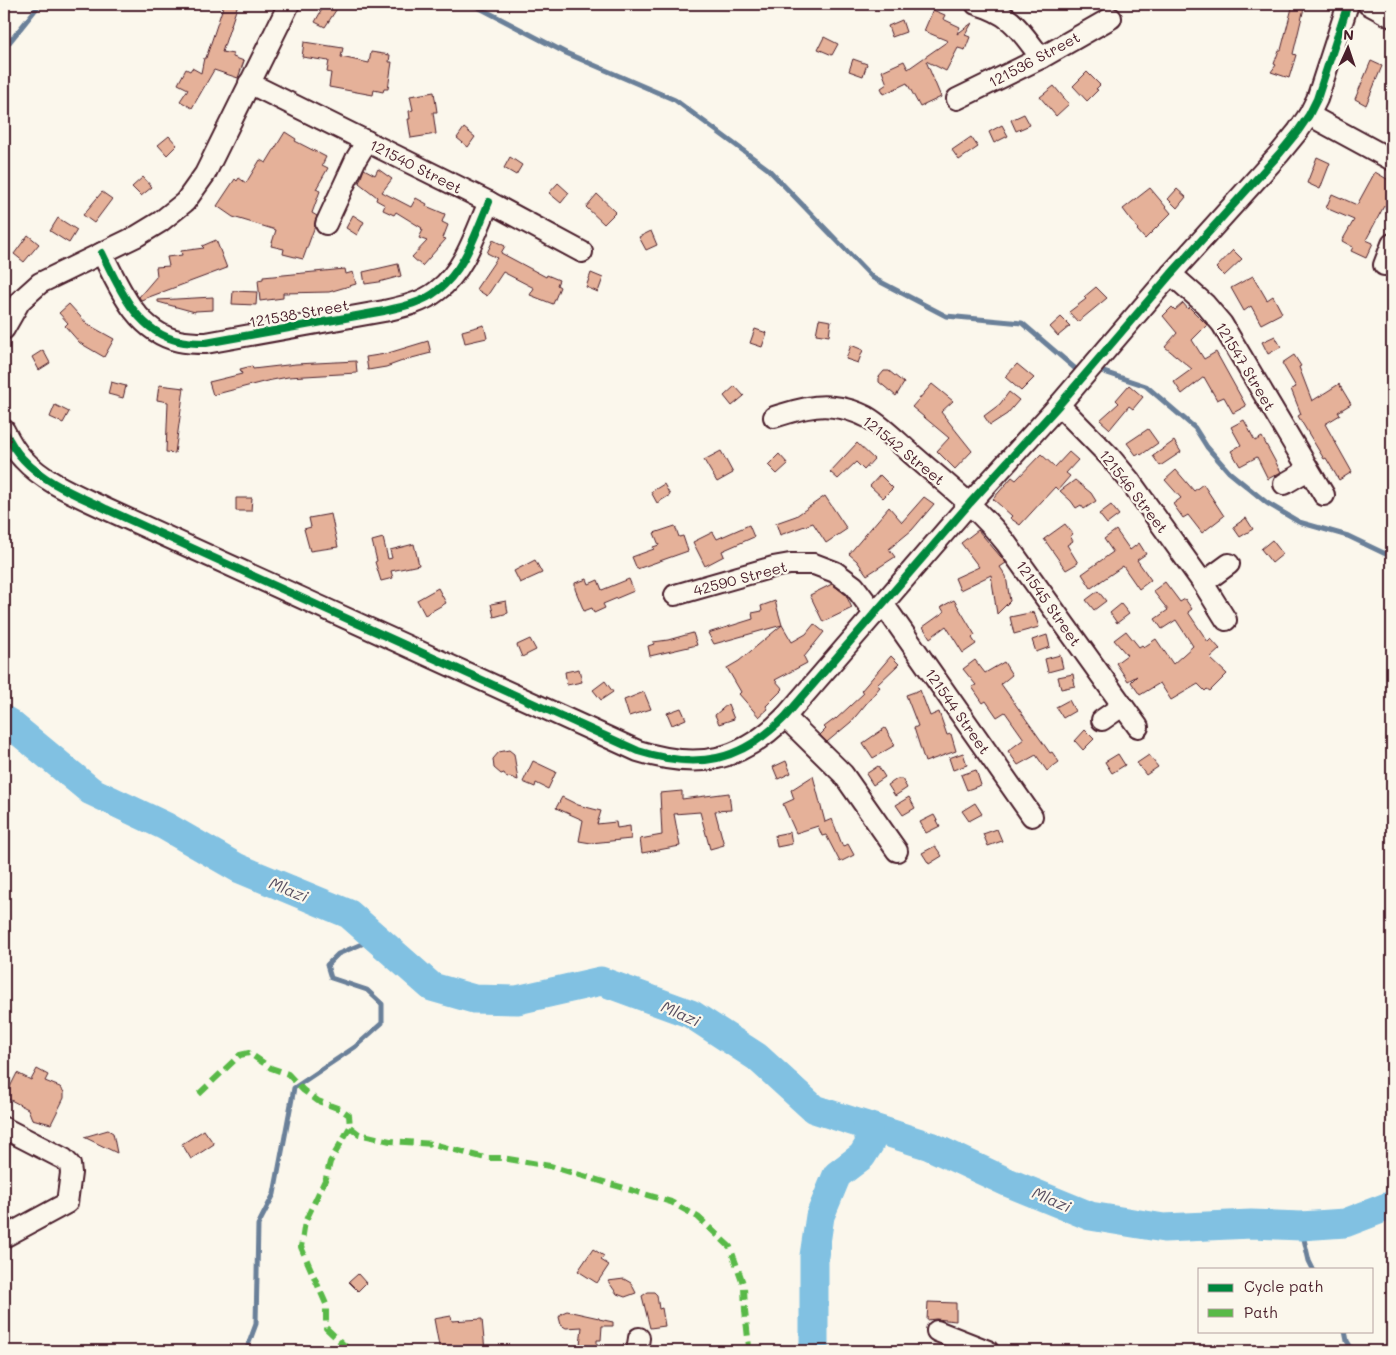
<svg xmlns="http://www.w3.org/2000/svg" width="1396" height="1355" viewBox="0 0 1396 1355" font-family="Mali,sans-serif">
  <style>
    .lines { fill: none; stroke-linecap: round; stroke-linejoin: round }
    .stream { stroke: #6b8099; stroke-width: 5 }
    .river { stroke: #81c1e2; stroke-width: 29 }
    .building { fill: #e5b199; stroke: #4a1f2b }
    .minor-casing { stroke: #4a1f2b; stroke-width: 24 }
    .minor { stroke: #fbf7ec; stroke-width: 20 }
    .quiet { stroke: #58b947; stroke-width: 6; stroke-dasharray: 12 6; stroke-linecap: butt }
    .cycleway-casing { stroke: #fbf7ec; stroke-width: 11 }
    .cycleway { stroke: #00873e; stroke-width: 8 }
    .labels { text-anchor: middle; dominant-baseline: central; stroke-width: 4.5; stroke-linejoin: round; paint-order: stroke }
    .street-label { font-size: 15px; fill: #4a1f2b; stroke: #fbf7ec }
    .water-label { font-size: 16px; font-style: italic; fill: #5a5062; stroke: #fbf7ec }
  </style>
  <rect width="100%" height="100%" fill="#fbf7ec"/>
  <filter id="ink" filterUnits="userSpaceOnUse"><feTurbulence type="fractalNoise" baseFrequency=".02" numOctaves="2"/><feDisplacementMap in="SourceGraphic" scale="10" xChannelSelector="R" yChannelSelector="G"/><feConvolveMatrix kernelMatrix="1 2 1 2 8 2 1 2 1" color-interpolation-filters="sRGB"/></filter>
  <g filter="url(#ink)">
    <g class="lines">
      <g class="stream">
        <polyline points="472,4 566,53 675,100 768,169 873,278 946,316 1022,323 1078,371"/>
        <polyline points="4,49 40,4"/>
        <polyline points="1104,372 1146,386 1195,428 1207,447 1229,472 1267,503 1299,522 1348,536 1392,557"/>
        <polyline points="1301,1226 1309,1261 1313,1269"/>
        <polyline points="1345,1331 1347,1341 1353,1351"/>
        <polyline points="246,1351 256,1324 258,1225 274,1194 294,1088 355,1047 382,1023 382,1004 367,990 331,978 327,965 338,954 376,938"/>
      </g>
      <g class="river">
        <polyline points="4,720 9,723 91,791 165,826 238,868 349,914 432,987 474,999 517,1000 601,981 691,1014 757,1057 814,1109 930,1146 1007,1182 1090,1216 1164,1228 1251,1224 1301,1226 1345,1223 1392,1205"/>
        <polyline points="814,1351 814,1256 820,1216 837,1175 862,1156 870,1143 867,1126"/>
      </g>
    </g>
    <g class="building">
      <polygon points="224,4 238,4 222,52 233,54 233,57 244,61 238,78 214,70 192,108 180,101 188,89 178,84 186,69 190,71 192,68 201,73 204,58 206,58"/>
      <polygon points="325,4 340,4 325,27 315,22"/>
      <polygon points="1293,4 1305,4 1293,54 1296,55 1289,78 1271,72 1276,65 1274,64 1279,50 1281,50"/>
      <polygon points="933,10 945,15 943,19 960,27 957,34 972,23 965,35 970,37 965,50 958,48 946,71 926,61 941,97 920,107 907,83 884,94 881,88 887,84 882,71 904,61 908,69 948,41 924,31"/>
      <polygon points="902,20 906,32 892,37 888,26"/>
      <polygon points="824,37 838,44 832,55 818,49"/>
      <polygon points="304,42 343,48 341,57 369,63 371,52 390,55 389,62 392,62 388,89 384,89 383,92 374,90 373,95 329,87 331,73 327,72 329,61 302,57"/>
      <polygon points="853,59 867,64 863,76 849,71"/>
      <polygon points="1371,61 1382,66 1366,105 1355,99"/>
      <polygon points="1087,72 1100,85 1096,89 1098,90 1087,101 1073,86"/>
      <polygon points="1054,86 1069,104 1056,116 1040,97"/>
      <polygon points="434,92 437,112 433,112 436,134 411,138 408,119 410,119 409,111 413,110 410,96"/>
      <polygon points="1024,114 1030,125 1016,131 1011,120"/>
      <polygon points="1002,125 1008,136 994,143 989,132"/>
      <polygon points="464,128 475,137 468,147 457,138"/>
      <polygon points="285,132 296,139 295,141 326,157 322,165 328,168 316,189 320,191 312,213 317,216 315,226 303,259 283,254 284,249 271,246 276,230 233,217 217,206 235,179 237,181 239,178 246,183 260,160 266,163"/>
      <polygon points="169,136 177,145 167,155 158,145"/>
      <polygon points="971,137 978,147 959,160 952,150"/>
      <polygon points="510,157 522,165 516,175 504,168"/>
      <polygon points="1317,157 1330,163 1320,189 1307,183"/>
      <polygon points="364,169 375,175 378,169 392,179 382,192 411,207 416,198 427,204 426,206 445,214 442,222 448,225 443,238 446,239 422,266 412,257 427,241 419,238 423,230 421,229 422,228 396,212 394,215 383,210 385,205 376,200 377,197 359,183"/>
      <polygon points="1375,172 1392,182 1392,202 1389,209 1384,206 1366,240 1373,243 1366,258 1351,251 1353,247 1342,241 1354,220 1326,208 1332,194 1357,205"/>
      <polygon points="143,177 152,187 141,196 132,187"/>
      <polygon points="558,183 569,193 561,203 549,193"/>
      <polygon points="1150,188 1171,213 1145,239 1137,230 1138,229 1123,209"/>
      <polygon points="1177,189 1186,197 1177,208 1168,199"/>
      <polygon points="102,192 112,199 94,223 83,215"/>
      <polygon points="597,194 616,212 604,224 586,207"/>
      <polygon points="353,215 364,222 357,235 346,228"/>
      <polygon points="58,218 77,230 69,243 50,231"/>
      <polygon points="651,231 657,245 646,250 639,237"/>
      <polygon points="28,235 39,244 24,262 14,254"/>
      <polygon points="216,240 227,268 141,300 139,297 157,276 156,267 169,266 167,257 182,255 181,251 204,248 202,246"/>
      <polygon points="493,240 505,246 501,253 546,277 547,275 559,280 557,285 560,287 553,304 530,295 534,288 503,272 487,296 476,289 497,258 487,253"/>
      <polygon points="1233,250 1242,259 1224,276 1216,268"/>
      <polygon points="398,264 401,276 379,282 365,284 363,272"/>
      <polygon points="345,269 346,274 353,272 356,284 329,292 283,293 283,298 260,301 258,280 263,279 263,277"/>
      <polygon points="591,273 603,278 598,292 586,287"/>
      <polygon points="1253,276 1267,300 1273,296 1282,313 1261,324 1251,306 1244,311 1231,288"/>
      <polygon points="1096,287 1107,298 1078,322 1069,312 1086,299 1084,297"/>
      <polygon points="233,291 257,292 256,305 232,304"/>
      <polygon points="213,297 213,310 195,311 195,312 158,302 158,300"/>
      <polygon points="1183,303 1188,309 1189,307 1207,325 1192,340 1204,359 1216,352 1246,406 1233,413 1224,397 1217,400 1204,377 1182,394 1174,382 1192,369 1165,347 1177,333 1163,316 1172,307 1175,310"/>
      <polygon points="69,304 87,324 114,339 104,357 80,343 65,326 68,323 59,313"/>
      <polygon points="1061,317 1070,326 1058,336 1050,327"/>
      <polygon points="819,319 831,321 829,336 816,334"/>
      <polygon points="484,325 487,338 465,343 462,331"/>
      <polygon points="755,329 767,333 762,347 750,343"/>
      <polygon points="1275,336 1281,347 1268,354 1262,342"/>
      <polygon points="428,341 431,353 408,359 386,367 368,370 366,357 385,354"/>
      <polygon points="851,345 863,350 858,363 846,359"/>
      <polygon points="43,350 50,363 39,370 32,357"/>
      <polygon points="1294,355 1301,366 1299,367 1312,401 1339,384 1351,404 1338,412 1340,415 1325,424 1352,472 1339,480 1326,458 1324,459 1298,416 1301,414 1291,389 1296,387 1282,363"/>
      <polygon points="356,361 357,373 288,377 267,381 213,395 209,382 242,374 240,369 252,366 253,369 296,364"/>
      <polygon points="1017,364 1034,378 1021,391 1005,377"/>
      <polygon points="884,371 889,371 904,383 896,396 879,382 879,377"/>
      <polygon points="111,382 126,386 123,398 108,394"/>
      <polygon points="932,384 953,401 941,412 972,451 955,469 937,451 949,438 912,407"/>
      <polygon points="159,385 184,388 175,453 166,452 168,402 157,400"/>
      <polygon points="1129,385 1143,397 1133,409 1129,406 1110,429 1100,420 1119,403 1116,400"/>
      <polygon points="735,386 744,396 732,406 724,396"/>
      <polygon points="1009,392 1019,400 1007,414 990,425 984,416 1000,404"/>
      <polygon points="55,405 69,412 63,423 50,417"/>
      <polygon points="1244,420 1255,441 1262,437 1281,472 1268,479 1257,457 1240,466 1231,451 1241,445 1231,427"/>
      <polygon points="1148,429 1158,443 1141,455 1139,453 1136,455 1127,443"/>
      <polygon points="1174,441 1181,452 1160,466 1153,456"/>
      <polygon points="857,443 874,459 864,470 856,462 838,479 830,472"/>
      <polygon points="721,451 733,473 717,482 704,460"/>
      <polygon points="1069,452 1078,460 1066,473 1070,476 1058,490 1055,487 1020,525 1010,518 1012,516 993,499 1012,477 1016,480 1041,454 1055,467"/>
      <polygon points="779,454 788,464 777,474 768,465"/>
      <polygon points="1176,470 1194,491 1203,484 1224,516 1202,533 1188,515 1183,518 1173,504 1181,498 1165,480"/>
      <polygon points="880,475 893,488 883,498 870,486"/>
      <polygon points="1075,480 1091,493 1096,501 1084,509 1081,505 1076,508 1071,501 1060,491"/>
      <polygon points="664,484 670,495 657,503 651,492"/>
      <polygon points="825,496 847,529 826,543 813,523 780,535 776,523 796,516"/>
      <polygon points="924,497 934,504 912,530 889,549 895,557 867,575 857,561 849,554 889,507 902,522"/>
      <polygon points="236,498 252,498 251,511 236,511"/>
      <polygon points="1111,505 1119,515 1107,524 1099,514"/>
      <polygon points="331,514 338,547 310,551 304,529 311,527 309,518"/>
      <polygon points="1246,518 1253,529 1240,537 1233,527"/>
      <polygon points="1065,524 1073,534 1070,536 1073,541 1067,545 1078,563 1066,570 1044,539"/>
      <polygon points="749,525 754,537 722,551 724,556 705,566 693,542 713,532 717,539"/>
      <polygon points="675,526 679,537 683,536 688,551 637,569 632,557 654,549 653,547 659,545 654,533"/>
      <polygon points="978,530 1006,563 1000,567 1006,576 1010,601 997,614 991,575 960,590 955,578 979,567 961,543"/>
      <polygon points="1116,530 1130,550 1139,543 1146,554 1137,560 1151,580 1139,589 1123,566 1091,588 1082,574 1113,552 1104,539"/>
      <polygon points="383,538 388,559 392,558 390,550 414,544 419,565 391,571 393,578 381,581 375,562 377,561 372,541"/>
      <polygon points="1272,540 1283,554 1272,563 1261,549"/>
      <polygon points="535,560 542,573 520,583 514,571"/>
      <polygon points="587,579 589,584 598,580 602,590 629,579 634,591 603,604 605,608 594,613 592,608 584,611 575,589 575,583"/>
      <polygon points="1165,582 1180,602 1185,599 1192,609 1188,612 1208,642 1211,639 1220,649 1210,658 1227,674 1210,691 1207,689 1205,691 1198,684 1171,700 1160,683 1140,695 1131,682 1137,676 1128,681 1116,663 1127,655 1114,640 1126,631 1139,647 1142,645 1144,647 1156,639 1173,664 1193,646 1176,620 1162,629 1155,619 1168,610 1153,591"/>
      <polygon points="832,584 846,595 852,608 823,622 810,595"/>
      <polygon points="438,588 446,603 425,615 417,600"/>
      <polygon points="1098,591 1106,601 1094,610 1086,600"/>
      <polygon points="954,600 975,635 972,638 976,644 963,653 946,626 930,638 923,627 944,612 941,607"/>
      <polygon points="506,601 508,613 494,617 491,604"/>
      <polygon points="775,601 782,625 714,644 708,633 753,619 752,613 762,611 761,606"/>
      <polygon points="1121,604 1129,614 1117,623 1110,613"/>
      <polygon points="1034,612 1039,627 1014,634 1010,617"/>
      <polygon points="814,624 824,632 804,657 807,663 775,680 783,689 766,706 768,709 759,717 739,694 741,692 727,668 739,661 782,625 792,642 806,634"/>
      <polygon points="693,633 697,645 650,656 648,646 654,644 653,642 668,640"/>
      <polygon points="1047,635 1050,647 1036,652 1032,640"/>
      <polygon points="530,639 536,650 522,657 517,645"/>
      <polygon points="1060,655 1063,668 1048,672 1045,659"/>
      <polygon points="891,656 899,664 877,685 880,687 851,722 827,742 820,735 826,729 824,727 836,718 836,719 864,693 861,691"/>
      <polygon points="975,660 985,673 1004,662 1012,675 1001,684 1050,753 1052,752 1059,762 1047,771 1036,755 1018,765 1008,751 1024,739 1005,712 997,717 986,701 983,703 972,687 976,685 963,669"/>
      <polygon points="579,669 582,682 567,685 565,672"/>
      <polygon points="1073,674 1075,686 1061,689 1058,677"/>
      <polygon points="605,681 613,692 601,700 593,690"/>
      <polygon points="920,690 930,716 939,712 947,735 951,734 956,751 925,762 914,728 918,726 906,695"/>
      <polygon points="644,692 651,709 629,716 624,700"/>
      <polygon points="1069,700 1075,711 1063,718 1056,707"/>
      <polygon points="728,704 734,719 719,724 715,715"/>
      <polygon points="681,708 686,719 672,725 667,713"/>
      <polygon points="885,728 895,745 873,758 863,743"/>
      <polygon points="1085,730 1094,739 1083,750 1075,741"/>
      <polygon points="509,750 514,754 518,780 510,777 507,778 504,773 501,774 494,768 493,759 499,752"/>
      <polygon points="963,753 967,765 953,770 949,758"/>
      <polygon points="1118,754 1125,765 1112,773 1105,762"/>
      <polygon points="1149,755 1158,767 1146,775 1137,763"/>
      <polygon points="533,761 556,772 548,789 536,783 535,787 523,782"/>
      <polygon points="786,761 791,773 778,779 773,767"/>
      <polygon points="878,766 885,777 873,785 866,774"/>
      <polygon points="976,770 981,785 967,790 961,775"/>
      <polygon points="813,776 825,822 832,819 843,847 848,844 854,855 840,862 826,835 822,836 818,826 796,833 783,804 794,799 791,790"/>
      <polygon points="897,779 902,779 907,788 895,796 888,785"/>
      <polygon points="682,791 682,799 729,793 731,810 715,811 724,845 710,849 700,812 674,814 680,846 642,853 640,839 662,835 660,793"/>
      <polygon points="562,797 578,805 601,811 597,824 616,822 617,828 630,826 631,839 591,843 579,841 583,820 556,808"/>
      <polygon points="909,797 915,808 903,815 896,805"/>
      <polygon points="975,803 982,814 969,821 962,811"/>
      <polygon points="934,815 940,826 926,833 920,822"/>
      <polygon points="997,829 1002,841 988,846 983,834"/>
      <polygon points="790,832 792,844 777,847 775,835"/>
      <polygon points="935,846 942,856 929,864 922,853"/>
      <polygon points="37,1069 48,1075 45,1081 60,1087 64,1092 64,1098 51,1124 32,1119 28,1109 5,1097 17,1073 31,1080"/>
      <polygon points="108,1130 113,1133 117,1153 84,1137"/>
      <polygon points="204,1130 214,1144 191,1159 182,1144"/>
      <polygon points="593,1249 604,1256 601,1260 609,1265 597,1283 578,1271"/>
      <polygon points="358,1274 366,1283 358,1291 349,1282"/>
      <polygon points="624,1279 631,1283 636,1293 625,1297 617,1294 608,1281"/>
      <polygon points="648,1292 654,1292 657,1295 659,1309 662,1308 665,1326 650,1328 642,1296"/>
      <polygon points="928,1302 956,1303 956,1321 936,1319 927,1320"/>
      <polygon points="567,1311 599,1318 599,1319 613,1322 613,1326 602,1326 601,1340 597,1340 597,1351 593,1351 592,1347 580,1345 582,1327 566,1328 561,1325 559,1317 562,1313"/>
      <polygon points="451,1316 452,1321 482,1319 485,1351 440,1351 434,1319"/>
    </g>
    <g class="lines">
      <g class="minor-casing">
        <g id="minor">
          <path d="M976 4C1013 15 1019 29 1041 58"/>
          <polyline points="1368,4 1392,17"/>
          <polyline points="249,83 489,202 582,252"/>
          <polyline points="957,99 1041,58 1111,18"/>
          <polyline points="1309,115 1392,160"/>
          <polyline points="326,224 356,159 367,141"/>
          <path d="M102 253C119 288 137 332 179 341 188 343 197 343 206 343L384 311C402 307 422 303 437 291 465 270 476 232 489 202"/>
          <polyline points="1384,265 1392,244"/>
          <polyline points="1171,274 1205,304 1222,324 1324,495"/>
          <polyline points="4,329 20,301 40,283 137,236 160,222 185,202 205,174 289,4"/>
          <polyline points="1059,405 1110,457 1130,481 1203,583 1226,620"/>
          <path d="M774 417C794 411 814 404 834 407 845 408 857 412 867 417 884 427 899 443 914 456 946 484 979 509 1006 543L1138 727"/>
          <path d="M4 430C9 440 15 451 23 459 45 483 77 495 106 509L638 751C698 770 740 762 785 717L970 503 1059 405 1171 274 1280 153 1298 131 1309 115 1317 99 1348 4"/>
          <polyline points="1284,484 1308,470"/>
          <polyline points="1203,583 1229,564"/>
          <polyline points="675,595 773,567 790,564 814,564 835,572 854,586 875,614"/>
          <polyline points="884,605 1032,816"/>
          <polyline points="785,717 843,774 897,851"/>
          <polyline points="1102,720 1122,706"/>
          <polyline points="4,1128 64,1159 70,1165 71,1173 67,1203 4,1237"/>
          <polyline points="937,1331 988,1351"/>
          <polyline points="637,1351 639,1338"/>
        </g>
      </g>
      <use href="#minor" class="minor"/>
      <g class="quiet">
        <polyline points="199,1094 240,1055 249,1053 271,1068 288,1074 303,1090 318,1101 340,1109 349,1115 350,1127 330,1162 326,1178 305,1222 301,1247 326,1304 326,1328 350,1351"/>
        <polyline points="350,1127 359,1134 390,1141 433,1144 485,1158 502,1158 550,1166 671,1202 698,1217 730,1247 744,1286 745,1311 749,1347 748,1351"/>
      </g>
      <g class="cycleway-casing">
        <g id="cycleway">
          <path d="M102 253C119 288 137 332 179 341 188 343 197 343 206 343L384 311C402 307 422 303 437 291 465 270 476 232 489 202"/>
          <path d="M4 430C9 440 15 451 23 459 45 483 77 495 106 509L638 751C698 770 740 762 785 717L970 503 1059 405 1171 274 1280 153 1298 131 1309 115 1317 99 1348 4"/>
        </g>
      </g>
      <use href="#cycleway" class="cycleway"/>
    </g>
  </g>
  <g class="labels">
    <g class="street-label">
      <text transform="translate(1034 59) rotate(-28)">121536 Street</text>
      <text transform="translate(416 166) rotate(27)">121540 Street</text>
      <text transform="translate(299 313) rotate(-10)">121538 Street</text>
      <text transform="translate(1246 366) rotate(59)">121547 Street</text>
      <text transform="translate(904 450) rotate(39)">121542 Street</text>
      <text transform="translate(1134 491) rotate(52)">121546 Street</text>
      <text transform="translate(740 578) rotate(-15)">42590 Street</text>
      <text transform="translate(1049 603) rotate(55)">121545 Street</text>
      <text transform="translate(958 711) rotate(55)">121544 Street</text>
    </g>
    <g class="water-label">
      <text transform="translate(289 889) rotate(22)">Mlazi</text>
      <text transform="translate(681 1013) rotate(24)">Mlazi</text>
      <text transform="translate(1052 1199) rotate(23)">Mlazi</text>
    </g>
  </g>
  <rect width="1396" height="1355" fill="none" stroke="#fbf7ec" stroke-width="20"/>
  <rect x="10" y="10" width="1376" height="1335" fill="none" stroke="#4a1f2b" stroke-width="2" filter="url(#ink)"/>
  <rect x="1198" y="1268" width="175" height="65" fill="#fbf7ec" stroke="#b4a19f"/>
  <rect x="1208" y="1284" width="25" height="8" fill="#00873e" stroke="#b4a19f"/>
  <text x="1244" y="1292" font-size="15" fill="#4a1f2b">Cycle path</text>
  <rect x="1208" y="1309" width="25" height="8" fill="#58b947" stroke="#b4a19f"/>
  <text x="1244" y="1318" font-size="15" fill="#4a1f2b">Path</text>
  <g transform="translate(1348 48) rotate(3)" stroke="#fbf7ec" stroke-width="4" paint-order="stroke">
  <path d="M0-4L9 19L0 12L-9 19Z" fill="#4a1f2b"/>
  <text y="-8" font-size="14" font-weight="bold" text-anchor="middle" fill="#4a1f2b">N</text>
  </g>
</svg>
